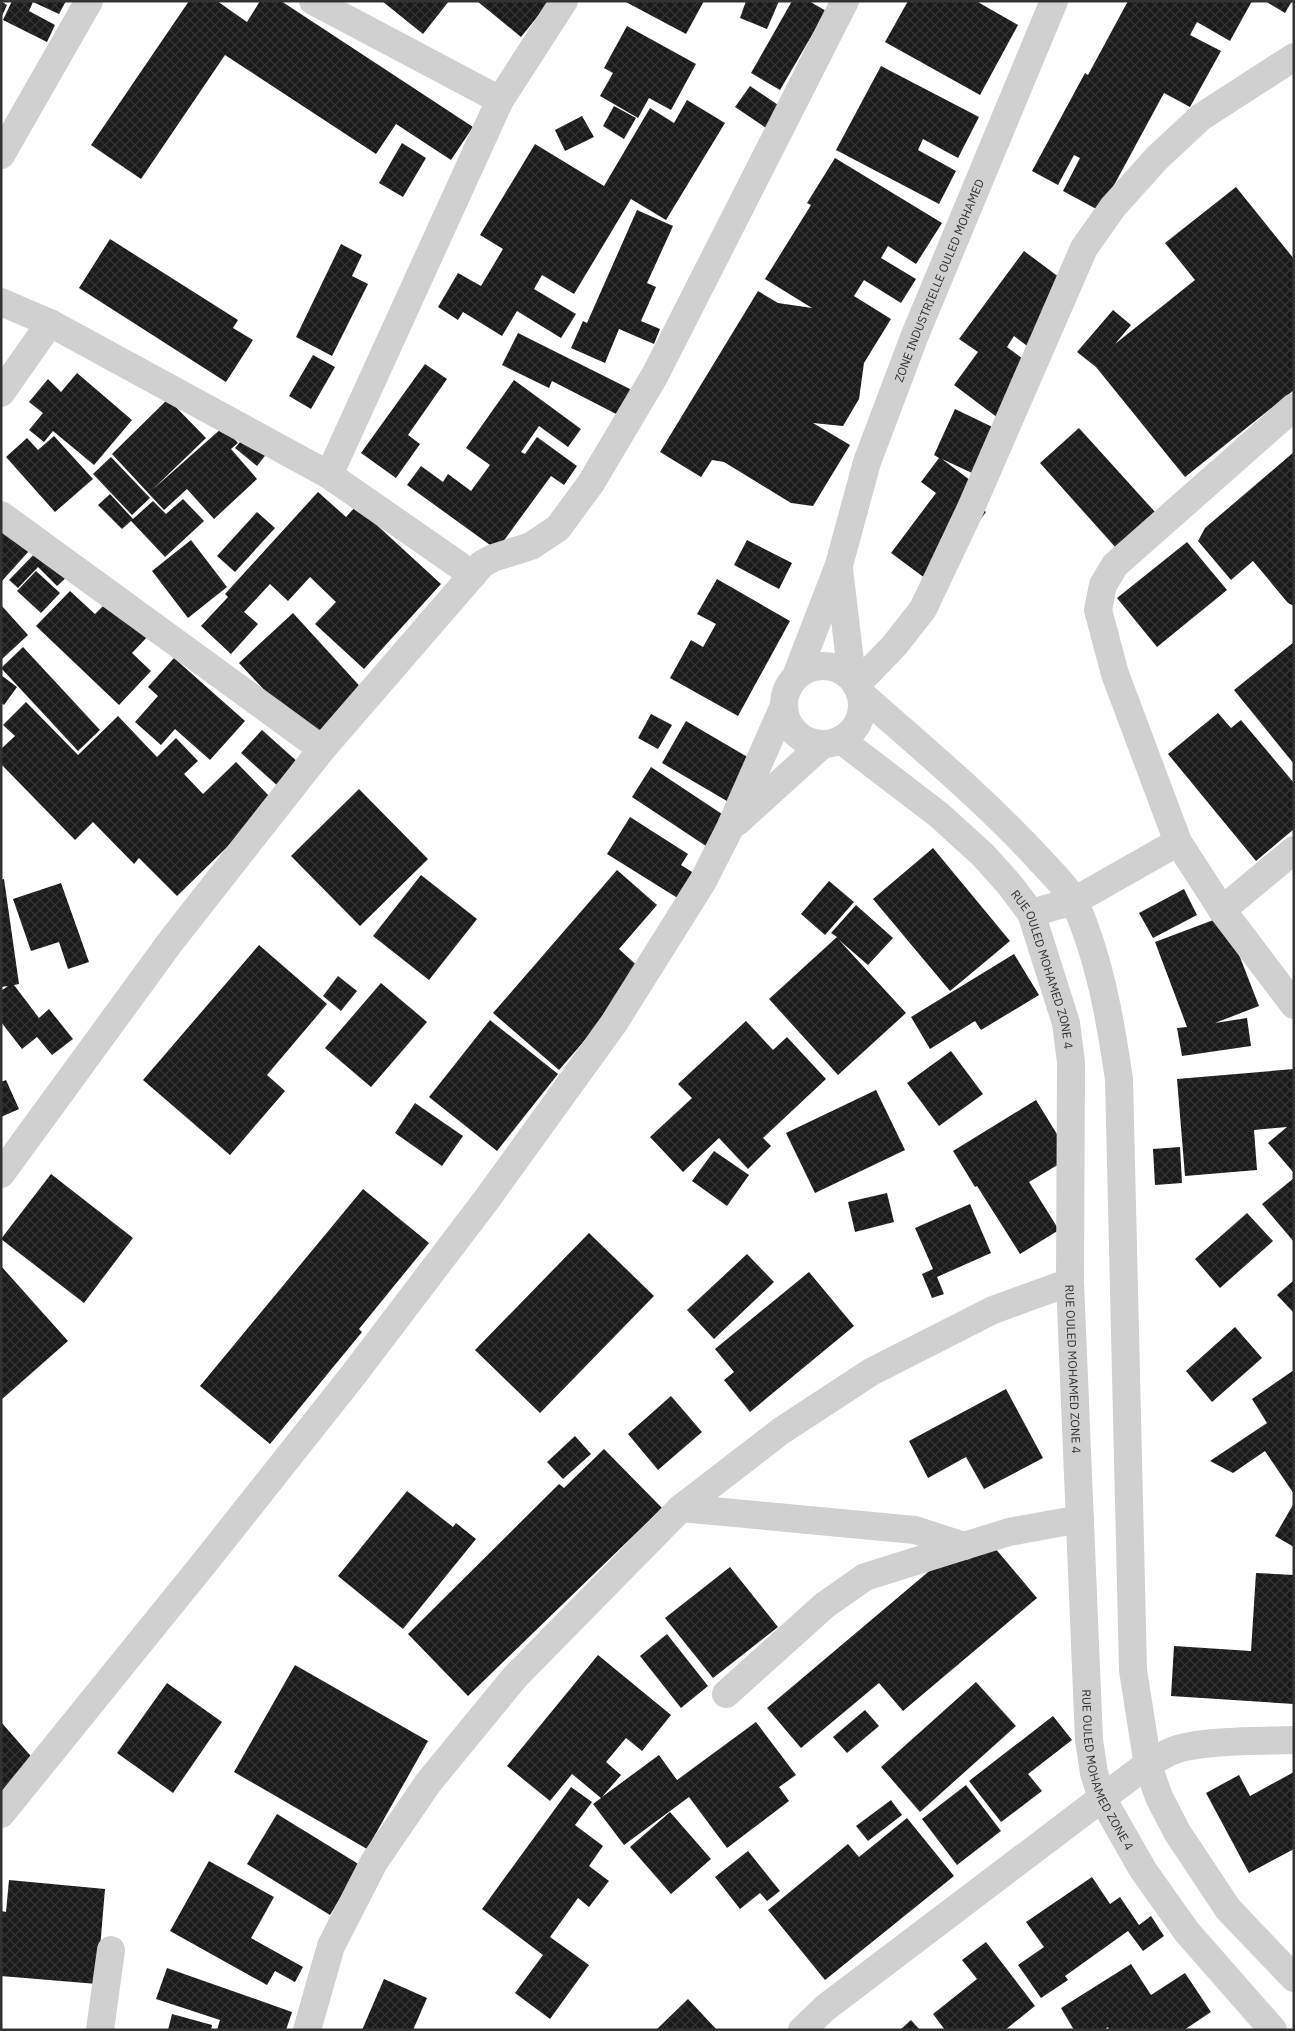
<svg xmlns="http://www.w3.org/2000/svg" width="1295" height="2031" viewBox="0 0 1295 2031" font-family="'IBM Plex Sans',sans-serif">
  <style>
    .building { fill: url(#building-cross-hatch) }
    .lines { fill: none; stroke-linecap: round; stroke-linejoin: round }
    .minor { stroke: #d0d0d0; stroke-width: 28 }
    .labels { text-anchor: middle; dominant-baseline: central; stroke-width: 5; stroke-linejoin: round; paint-order: stroke }
    .street-label { font-size: 12px; fill: #333; stroke: #fff }
  </style>
  <defs>
    <pattern id="building-cross-hatch" width="8" height="8" patternUnits="userSpaceOnUse" patternTransform="scale(1.25)"><rect width="8" height="8" fill="#1a1a1a"/><path d="M0 0l8 8M0 8l8-8" fill="none" stroke="#333"/></pattern>
  </defs>
  <rect width="100%" height="100%" fill="#fff"/>
  <g class="building">
    <polygon points="1,1 7,5 1,18"/>
    <polygon points="12,1 66,1 59,14 33,2 29,11 55,25 47,42 3,20"/>
    <polygon points="189,1 217,1 247,22 260,1 281,1 473,127 451,160 396,124 376,154 225,55 141,179 91,145"/>
    <polygon points="382,1 449,1 423,34"/>
    <polygon points="477,1 550,1 521,37"/>
    <polygon points="624,1 704,1 686,34"/>
    <polygon points="746,1 779,1 767,29 740,18"/>
    <polygon points="792,1 809,1 826,11 780,90 751,73"/>
    <polygon points="908,1 976,1 1018,25 980,95 885,42"/>
    <polygon points="1128,1 1252,1 1230,41 1197,22 1190,35 1221,51 1190,107 1164,93 1100,211 1063,191 1080,158 1074,155 1058,185 1032,171 1085,73 1088,75"/>
    <polygon points="1265,1 1292,1 1285,13"/>
    <polygon points="627,26 696,64 671,110 649,98 638,118 600,96 613,73 604,68"/>
    <polygon points="881,66 979,117 958,158 923,139 918,150 956,171 939,204 836,150"/>
    <polygon points="750,86 784,109 769,130 735,107"/>
    <polygon points="687,100 725,123 666,220 631,199 574,294 542,275 534,289 576,314 561,338 517,311 502,336 463,312 458,320 438,307 458,273 481,286 503,249 480,235 535,144 604,186 650,108 674,123"/>
    <polygon points="614,106 636,118 624,139 603,126"/>
    <polygon points="582,116 594,137 565,151 555,130"/>
    <polygon points="402,143 426,158 403,197 379,183"/>
    <polygon points="835,158 942,223 916,264 888,246 881,258 916,279 901,303 864,280 854,296 891,319 864,363 859,399 843,426 813,423 850,445 813,506 791,503 724,462 712,460 701,477 660,452 758,291 778,303 812,308 765,279 811,205 807,203"/>
    <polygon points="1236,187 1294,259 1294,390 1185,477 1096,367 1077,352 1113,310 1131,325 1115,344 1195,280 1165,243"/>
    <polygon points="637,210 673,226 647,283 656,287 641,321 660,329 654,344 619,329 605,363 571,348 583,321 587,323"/>
    <polygon points="110,239 238,320 233,328 253,340 226,382 79,288"/>
    <polygon points="341,244 362,255 352,276 368,284 332,356 296,337"/>
    <polygon points="1024,251 1079,292 1035,352 1014,336 1007,347 1043,374 1006,424 954,385 978,352 959,339"/>
    <polygon points="518,333 632,390 620,416 552,381 549,388 502,365"/>
    <polygon points="313,355 335,367 311,409 289,396"/>
    <polygon points="425,364 447,379 408,435 420,444 396,478 361,453"/>
    <polygon points="77,373 132,420 94,465 53,431 44,442 29,430 43,413 29,402 48,379 61,392"/>
    <polygon points="514,380 581,429 568,447 539,426 521,452 525,454 537,437 577,466 564,485 551,476 497,550 407,485 421,466 443,482 448,474 471,491 490,465 466,448"/>
    <polygon points="168,399 206,438 151,491 223,427 238,443 231,449 257,479 214,519 187,489 164,510 112,454"/>
    <polygon points="955,409 1009,435 987,480 942,459 983,490 974,502 986,512 933,584 891,553 936,493 921,482 939,458 934,455"/>
    <polygon points="1079,428 1155,512 1116,548 1040,463"/>
    <polygon points="246,435 268,452 257,466 235,448"/>
    <polygon points="54,436 93,479 55,512 6,457 27,438 38,450"/>
    <polygon points="1294,452 1294,606 1288,603 1253,561 1231,580 1198,541 1205,528"/>
    <polygon points="111,457 150,498 132,515 93,474"/>
    <polygon points="318,492 346,517 356,506 441,584 364,669 315,624 336,602 310,577 288,601 270,584 244,612 258,624 231,654 201,626 228,597 225,594"/>
    <polygon points="110,494 133,519 153,501 166,514 183,499 204,521 165,557 131,521 122,529 98,505"/>
    <polygon points="1,505 39,540 1,582"/>
    <polygon points="257,512 275,528 235,572 217,556"/>
    <polygon points="191,540 227,587 188,618 152,571"/>
    <polygon points="747,540 792,563 779,589 734,565"/>
    <polygon points="1187,542 1227,590 1157,647 1117,598"/>
    <polygon points="42,546 70,574 57,586 38,567 18,588 9,580"/>
    <polygon points="36,571 60,593 41,613 17,591"/>
    <polygon points="717,579 790,621 738,716 670,678 691,640 703,647 716,624 697,614"/>
    <polygon points="70,591 95,614 111,598 149,635 132,653 151,671 119,705 36,626"/>
    <polygon points="1,605 28,635 1,660"/>
    <polygon points="293,613 366,693 313,742 239,663"/>
    <polygon points="1294,642 1294,764 1234,690"/>
    <polygon points="23,647 100,730 78,751 1,668"/>
    <polygon points="174,658 245,721 210,760 175,729 161,745 135,722 158,696 148,687"/>
    <polygon points="1,675 17,687 4,705 1,703"/>
    <polygon points="26,702 78,755 118,716 157,757 176,738 198,761 184,774 203,794 236,762 274,801 177,896 139,858 134,864 93,822 75,840 1,764 1,749 15,736 3,725"/>
    <polygon points="1218,713 1231,728 1241,720 1294,783 1294,829 1256,861 1168,754"/>
    <polygon points="651,714 672,725 658,749 638,738"/>
    <polygon points="686,721 756,762 732,804 662,763"/>
    <polygon points="262,730 300,764 279,787 241,753"/>
    <polygon points="651,767 731,820 712,850 632,797"/>
    <polygon points="359,789 428,859 360,926 291,856"/>
    <polygon points="630,817 688,854 681,865 700,877 684,902 607,854"/>
    <polygon points="933,848 1010,941 950,991 873,899"/>
    <polygon points="617,870 657,905 619,949 644,972 559,1070 493,1013"/>
    <polygon points="421,875 477,919 429,980 373,936"/>
    <polygon points="4,879 19,984 14,985 39,1018 49,1009 73,1039 52,1055 37,1037 22,1049 1,1022 1,991 8,986 1,987 1,880"/>
    <polygon points="829,881 854,902 825,935 801,914"/>
    <polygon points="61,883 89,962 68,969 59,942 31,951 13,899"/>
    <polygon points="1184,889 1197,915 1153,938 1139,913"/>
    <polygon points="856,905 893,938 868,965 839,940 906,1013 838,1075 769,999 837,937 831,933"/>
    <polygon points="1224,916 1259,1006 1215,1023 1247,1018 1251,1046 1182,1056 1177,1028 1187,1027 1155,942"/>
    <polygon points="259,945 327,1004 267,1075 285,1091 230,1155 143,1080"/>
    <polygon points="1014,954 1039,995 981,1030 975,1021 930,1049 911,1017"/>
    <polygon points="338,976 357,991 341,1011 323,996"/>
    <polygon points="381,983 427,1022 371,1087 325,1048"/>
    <polygon points="490,1020 558,1074 497,1151 429,1097"/>
    <polygon points="746,1021 773,1050 787,1037 826,1079 763,1138 771,1146 748,1169 719,1138 683,1172 650,1137 692,1098 678,1084"/>
    <polygon points="951,1051 983,1094 939,1126 907,1083"/>
    <polygon points="1294,1069 1294,1173 1268,1143 1287,1127 1254,1130 1257,1170 1185,1176 1177,1079"/>
    <polygon points="6,1080 19,1109 1,1117 1,1082"/>
    <polygon points="876,1090 905,1150 815,1193 786,1133"/>
    <polygon points="1036,1100 1071,1157 1029,1182 1059,1230 1020,1254 977,1186 975,1187 953,1151"/>
    <polygon points="415,1103 463,1136 442,1166 395,1133"/>
    <polygon points="1180,1147 1182,1183 1155,1185 1153,1149"/>
    <polygon points="714,1151 749,1175 727,1206 692,1181"/>
    <polygon points="51,1174 133,1238 84,1303 1,1239"/>
    <polygon points="1294,1178 1294,1242 1262,1204"/>
    <polygon points="363,1189 429,1243 359,1329 362,1332 270,1444 200,1386"/>
    <polygon points="887,1193 894,1222 855,1232 848,1202"/>
    <polygon points="970,1204 991,1253 937,1277 944,1294 932,1298 922,1274 933,1269 915,1228"/>
    <polygon points="1247,1213 1273,1241 1220,1288 1195,1259"/>
    <polygon points="589,1233 654,1296 540,1413 475,1350"/>
    <polygon points="747,1254 774,1282 714,1339 687,1310"/>
    <polygon points="1,1266 68,1341 1,1400"/>
    <polygon points="809,1272 854,1326 750,1412 724,1380 734,1372 715,1349"/>
    <polygon points="1294,1280 1294,1313 1277,1295"/>
    <polygon points="1235,1327 1262,1358 1212,1402 1186,1371"/>
    <polygon points="1294,1370 1294,1494 1265,1451 1233,1473 1210,1461 1267,1423 1252,1399"/>
    <polygon points="1006,1389 1043,1458 984,1489 966,1457 928,1478 909,1441"/>
    <polygon points="671,1396 702,1432 658,1470 628,1434"/>
    <polygon points="575,1436 591,1454 563,1479 547,1462"/>
    <polygon points="604,1449 662,1508 468,1696 408,1634 559,1484 564,1488"/>
    <polygon points="407,1491 453,1527 456,1523 476,1539 403,1629 338,1576"/>
    <polygon points="1294,1503 1294,1547 1275,1536"/>
    <polygon points="979,1529 1037,1598 903,1711 879,1683 801,1748 767,1708"/>
    <polygon points="730,1567 778,1627 713,1678 665,1618"/>
    <polygon points="1256,1573 1294,1575 1294,1704 1171,1696 1174,1646 1251,1651"/>
    <polygon points="667,1634 708,1686 681,1708 640,1656"/>
    <polygon points="598,1655 671,1715 642,1751 626,1738 606,1762 621,1775 602,1797 659,1755 677,1780 756,1722 796,1775 779,1787 789,1801 727,1848 689,1797 624,1845 593,1804 601,1798 572,1774 550,1801 507,1766"/>
    <polygon points="295,1665 428,1741 367,1849 234,1772"/>
    <polygon points="976,1682 1016,1726 920,1812 881,1767"/>
    <polygon points="167,1683 222,1722 173,1793 117,1753"/>
    <polygon points="865,1710 879,1726 847,1753 833,1737"/>
    <polygon points="1053,1716 1072,1740 1028,1774 1042,1791 1001,1822 969,1781"/>
    <polygon points="1,1722 36,1762 1,1792"/>
    <polygon points="1294,1772 1294,1849 1249,1873 1206,1793 1239,1775 1250,1796"/>
    <polygon points="966,1785 1001,1831 957,1865 922,1819"/>
    <polygon points="571,1787 592,1802 575,1825 603,1846 589,1866 609,1881 589,1907 578,1898 550,1937 589,1965 550,2019 515,1993 543,1955 482,1909"/>
    <polygon points="891,1800 902,1815 868,1841 856,1826"/>
    <polygon points="670,1812 711,1859 671,1894 630,1847"/>
    <polygon points="277,1814 360,1865 330,1915 247,1864"/>
    <polygon points="907,1818 954,1876 825,1980 768,1910 848,1844 859,1857"/>
    <polygon points="748,1851 780,1891 767,1901 760,1893 740,1909 715,1877"/>
    <polygon points="209,1861 274,1897 251,1938 303,1967 295,1982 275,1971 267,1985 170,1931"/>
    <polygon points="1092,1877 1110,1904 1120,1897 1139,1925 1151,1916 1164,1936 1143,1951 1128,1931 1065,1976 1068,1980 1041,1998 1018,1965 1044,1947 1026,1922"/>
    <polygon points="9,1880 105,1889 97,1984 1,1976 1,1911 6,1912"/>
    <polygon points="986,1942 1035,2006 1005,2030 945,2030 933,2014 977,1979 962,1960"/>
    <polygon points="1131,1964 1151,1995 1185,1973 1211,2012 1184,2030 1109,2030 1108,2027 1104,2030 1074,2030 1061,2008"/>
    <polygon points="167,1968 292,2012 286,2030 217,2030 220,2020 156,1999"/>
    <polygon points="384,1979 427,1998 413,2030 362,2030"/>
    <polygon points="688,1999 717,2030 656,2030"/>
    <polygon points="172,2014 212,2025 211,2030 168,2030"/>
    <polygon points="911,2020 920,2030 900,2030"/>
  </g>
  <g class="lines">
    <g class="minor">
      <polyline points="313,1 500,100"/>
      <polyline points="1,155 89,1"/>
      <polyline points="1,302 50,323 329,475 473,575"/>
      <polyline points="1,393 50,323"/>
      <polyline points="1294,407 1115,565 1103,585 1098,610 1115,674 1178,842 1222,910 1294,1005"/>
      <polyline points="329,475 500,100 564,1"/>
      <polyline points="1,515 322,749"/>
      <polyline points="839,569 852,678"/>
      <circle cx="823" cy="705" r="39"/>
      <path id="s1" d="M796 676 839 565 867 462 915 335 1054 1"/>
      <polyline points="856,685 894,646 923,609 970,510 1084,248 1113,207 1157,158 1201,117 1294,57"/>
      <path d="M860 693C921 747 984 799 1039 859 1050 871 1068 888 1075 903 1100 959 1110 1019 1119 1079L1133 1670 1148 1766 1159 1797 1177 1832 1228 1909 1294 1978"/>
      <path id="s2" d="M841 740 939 815 983 855 1009 884 1031 913 1066 1023 1071 1062 1070 1282 1089 1740 1094 1773 1102 1798 1143 1870 1187 1932 1273 2030"/>
      <polyline points="737,822 822,745"/>
      <polyline points="1222,910 1294,850"/>
      <polyline points="1031,913 1074,901 1178,842"/>
      <polyline points="1,1174 171,941 322,749 482,564 493,558 531,546 558,528 591,483 655,375 845,1"/>
      <polyline points="681,1508 915,1530 964,1546"/>
      <polyline points="726,1694 825,1605 865,1577 1009,1532 1080,1519"/>
      <polyline points="1,1814 205,1562 354,1374 487,1199 614,1023 703,881 730,828 783,708"/>
      <polyline points="100,2030 111,1950"/>
      <polyline points="307,2030 331,1946 374,1862 428,1783 515,1677 681,1508 781,1431 871,1372 993,1310 1070,1282"/>
      <path d="M802 2030 825 2008 1102 1798C1124 1783 1147 1762 1172 1751 1199 1740 1263 1741 1294 1740"/>
    </g>
  </g>
  <g class="labels">
    <g class="street-label">
      <text stroke="none"><textPath href="#s1" startOffset="421">ZONE INDUSTRIELLE OULED MOHAMED</textPath></text>
      <text stroke="none"><textPath href="#s2" startOffset="315">RUE OULED MOHAMED ZONE 4</textPath></text>
      <text stroke="none"><textPath href="#s2" startOffset="720">RUE OULED MOHAMED ZONE 4</textPath></text>
      <text stroke="none"><textPath href="#s2" startOffset="1125">RUE OULED MOHAMED ZONE 4</textPath></text>
    </g>
  </g>
  <rect width="1295" height="2031" fill="none" stroke="#333333" stroke-width="5"/>
</svg>
